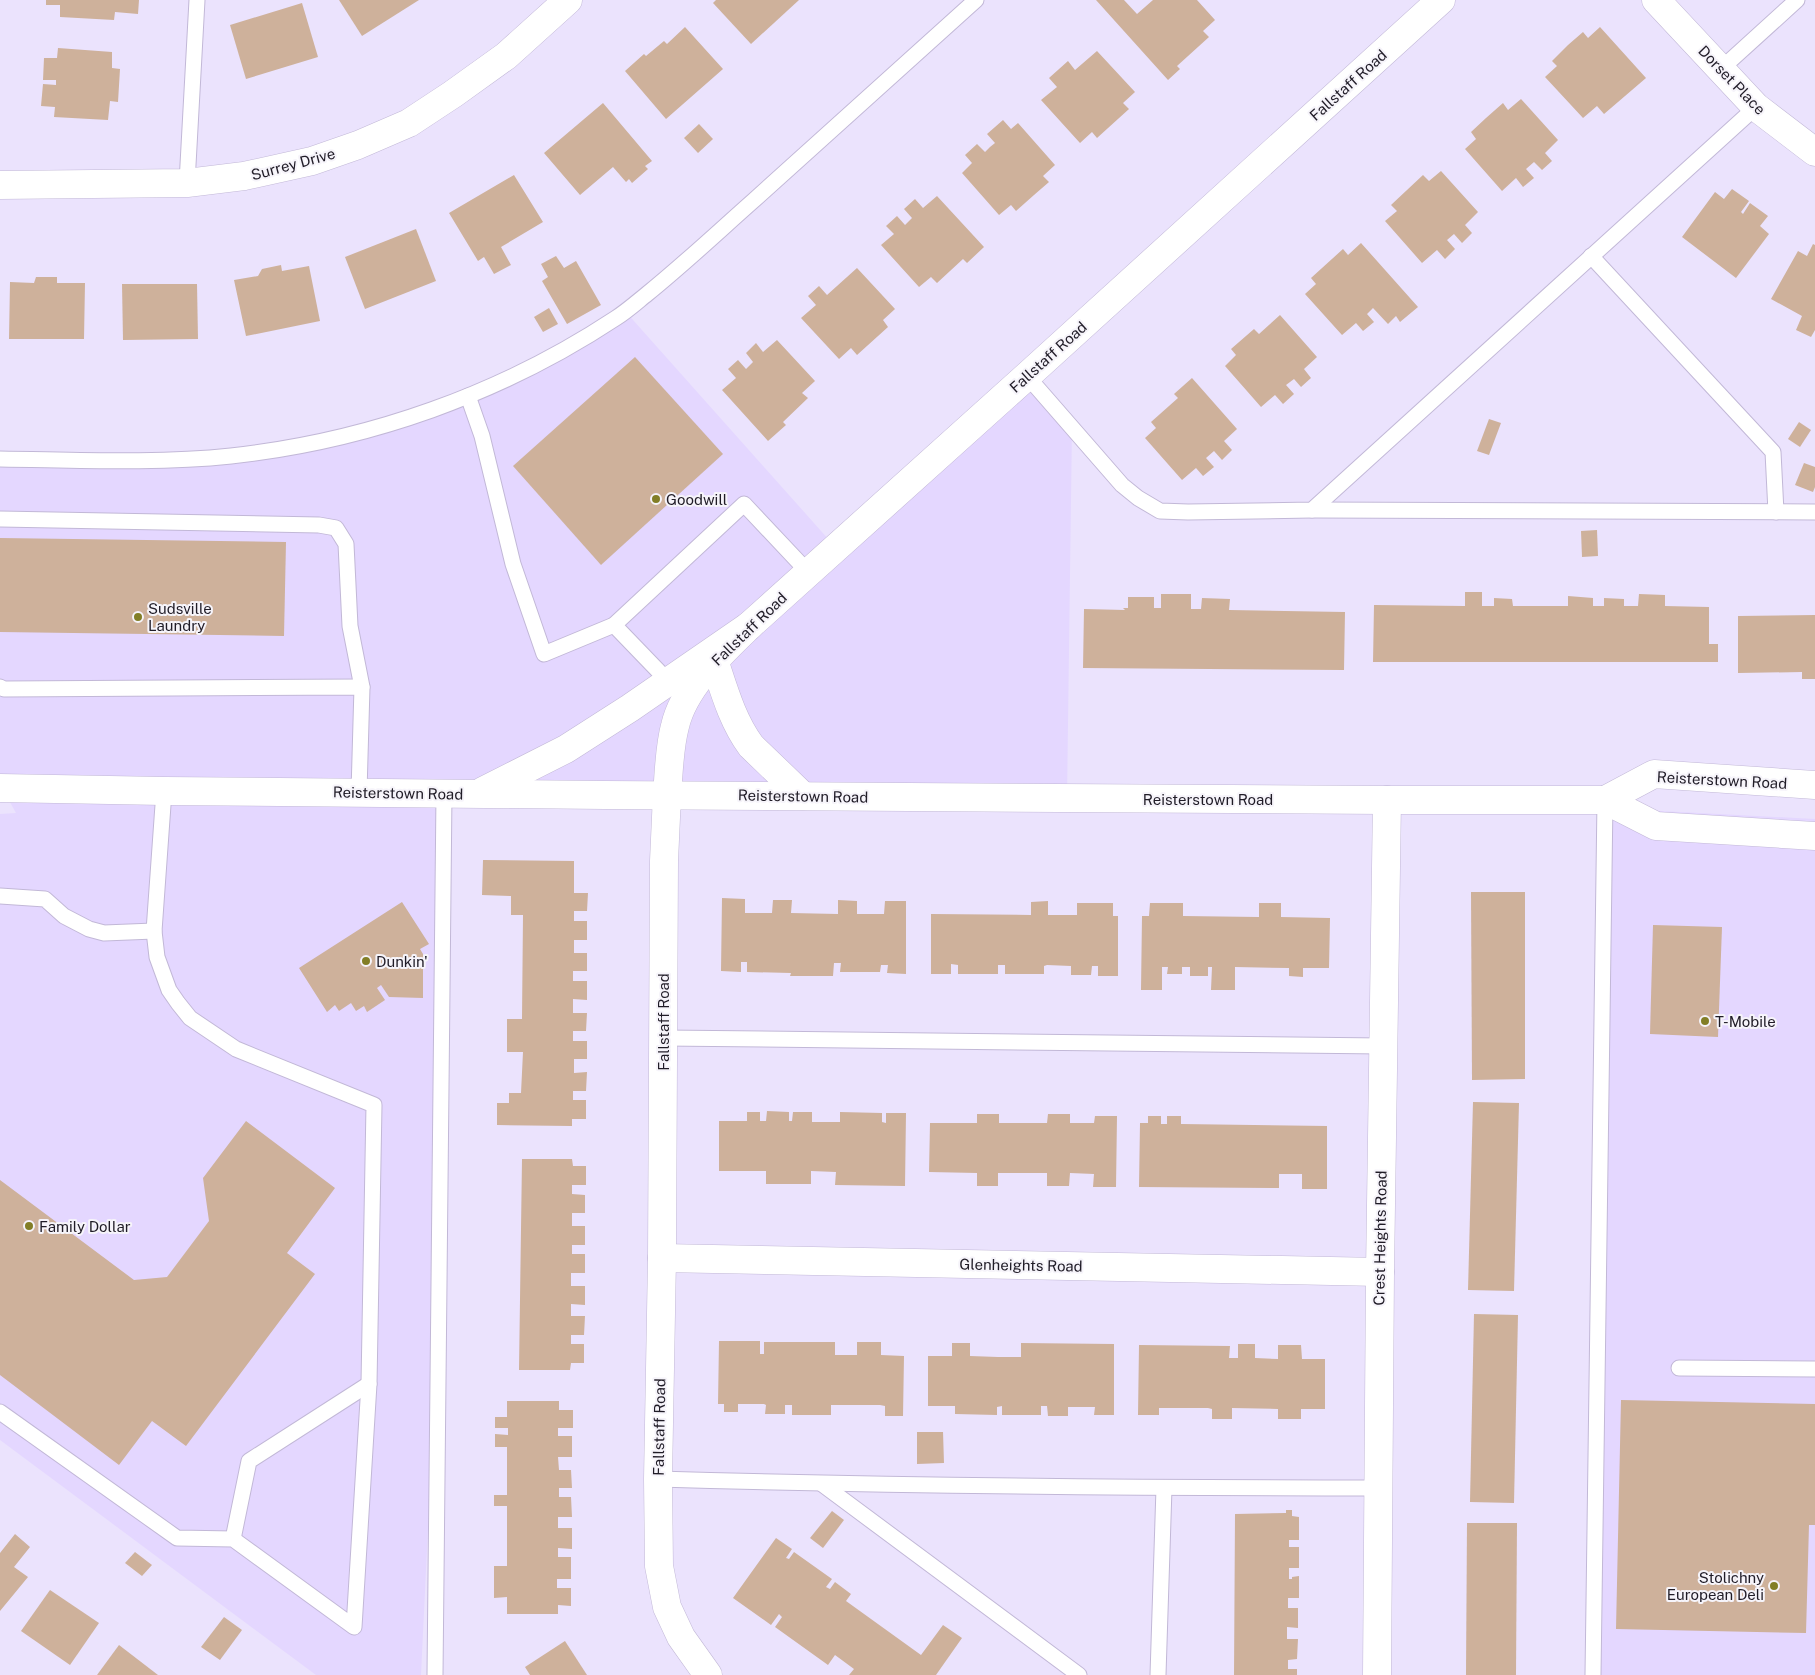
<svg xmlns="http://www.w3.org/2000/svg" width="1815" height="1675" viewBox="0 0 1815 1675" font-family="'Public Sans',sans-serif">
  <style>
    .built { fill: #e4d7ff }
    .building { fill: #ceb19b }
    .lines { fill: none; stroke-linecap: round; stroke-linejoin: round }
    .service-casing { stroke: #c2b8d7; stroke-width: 17 }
    .minor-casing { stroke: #c2b8d7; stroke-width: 29 }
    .tertiary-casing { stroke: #c2b8d7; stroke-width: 29 }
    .primary-casing { stroke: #c2b8d7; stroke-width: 29 }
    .service { stroke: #fff; stroke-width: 15 }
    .minor { stroke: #fff; stroke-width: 28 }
    .tertiary { stroke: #fff; stroke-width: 28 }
    .primary { stroke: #fff; stroke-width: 28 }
    .poi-dot { fill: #827e26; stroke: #f6f4fa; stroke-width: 2 }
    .labels { text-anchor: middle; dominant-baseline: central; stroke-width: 4; stroke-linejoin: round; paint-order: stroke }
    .street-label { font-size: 15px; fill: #201c27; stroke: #f6f4fa }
    .poi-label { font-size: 15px; fill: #201c27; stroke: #f6f4fa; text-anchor: start }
  </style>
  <rect width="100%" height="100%" fill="#ebe3fd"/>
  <g class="built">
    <polygon points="625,311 838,550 1028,381 1072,426 1067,799 444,795 440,1277 421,1675 316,1675 0,1440 0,814 16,813 0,784 0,457 131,460 321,443 442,407"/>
    <polygon points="1604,808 1815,819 1815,1675 1596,1675"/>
  </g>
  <g class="building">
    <polygon points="46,0 139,0 138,14 115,12 114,20 60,17 60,5 46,5"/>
    <polygon points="339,0 419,0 362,36"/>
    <polygon points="716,0 799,0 751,44 713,3"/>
    <polygon points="1096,0 1124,0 1137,14 1153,0 1197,0 1215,20 1203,31 1209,37 1177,66 1180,69 1168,80"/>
    <polygon points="302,3 318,57 246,79 230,25"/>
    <polygon points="685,27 723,69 666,119 625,71 644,54 646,56 664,41 667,44"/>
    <polygon points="1600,27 1646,78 1604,114 1597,106 1583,118 1545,77 1557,66 1552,61 1568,45 1583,32 1588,38"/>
    <polygon points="58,48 112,52 112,68 120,69 118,102 110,101 108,120 54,117 55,107 41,106 43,84 56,85 56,80 43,80 44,58 57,58"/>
    <polygon points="1097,51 1135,92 1123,103 1129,109 1097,138 1092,132 1080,143 1041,100 1057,87 1049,78 1068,61 1075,70"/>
    <polygon points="1521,99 1558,140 1545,153 1552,161 1542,170 1534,162 1526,169 1534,178 1523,187 1516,178 1502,191 1465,149 1476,139 1471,132 1486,118 1503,103 1508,110"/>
    <polygon points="603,103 652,161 645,166 648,169 632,183 629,179 626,182 613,167 580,195 544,153"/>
    <polygon points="1003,120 1011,129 1018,123 1055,165 1043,176 1049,182 1034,195 1016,211 1011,205 999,215 962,173 972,163 965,155 977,144 985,152 990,147 995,143 987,134"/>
    <polygon points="699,124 713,139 698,153 684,138"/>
    <polygon points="1441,171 1478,212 1465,225 1472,233 1462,243 1454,234 1447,240 1455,249 1445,259 1437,250 1422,263 1385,221 1397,211 1391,205 1423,175 1429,181"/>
    <polygon points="514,175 543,222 501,247 511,265 494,274 484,257 478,261 449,213"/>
    <polygon points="1732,189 1749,201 1741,212 1743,214 1750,203 1768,216 1760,226 1769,234 1736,278 1682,237 1715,192 1724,199"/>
    <polygon points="937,196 984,247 967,263 963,259 937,283 931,277 919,287 881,245 894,234 886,226 897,216 905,225 912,218 904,209 915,199 923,208"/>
    <polygon points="416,229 436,281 365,309 345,257"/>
    <polygon points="1361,243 1418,307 1400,322 1396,316 1388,324 1373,308 1367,314 1374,322 1363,331 1356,323 1342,335 1305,294 1316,284 1311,278 1343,249 1348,255"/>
    <polygon points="1813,244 1815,245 1815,330 1811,337 1796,330 1802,316 1771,299 1798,251 1807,256"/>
    <polygon points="556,256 564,268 576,261 601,305 567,324 542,281 548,277 541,264"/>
    <polygon points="281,265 282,271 309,266 320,321 246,336 234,280 258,276 262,269"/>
    <polygon points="857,268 895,309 883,320 888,327 857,355 851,348 839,359 801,318 816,305 808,296 819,286 827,295"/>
    <polygon points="36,277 57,277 57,283 85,283 84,339 9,339 10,282 34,283"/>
    <polygon points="122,284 197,284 198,339 123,340"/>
    <polygon points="549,308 558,324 543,332 534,317"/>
    <polygon points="1280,315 1317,357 1304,369 1311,378 1301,387 1294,379 1286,385 1294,394 1283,404 1275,395 1261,407 1225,366 1236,355 1231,349 1254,329 1259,334"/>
    <polygon points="777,340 815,381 802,393 808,398 783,422 786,425 768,441 722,390 736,378 728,369 738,360 746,369 753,362 746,353 756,343 763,352"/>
    <polygon points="635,357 723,454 601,565 513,466"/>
    <polygon points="1192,378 1237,429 1224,441 1232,450 1222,460 1214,451 1206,458 1214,467 1203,476 1196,468 1182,480 1145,438 1156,428 1151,422 1178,398 1174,394"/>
    <polygon points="1489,419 1501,423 1489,455 1477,451"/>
    <polygon points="1799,422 1811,430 1800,447 1788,439"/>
    <polygon points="1804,463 1815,467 1815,487 1813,492 1795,485"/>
    <polygon points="1597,530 1598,556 1582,557 1581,531"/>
    <polygon points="0,538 286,542 284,636 0,632"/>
    <polygon points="1465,592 1482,592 1482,606 1494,606 1494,598 1512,599 1513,606 1568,606 1568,596 1593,598 1593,606 1604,606 1604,598 1624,599 1624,606 1638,606 1639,594 1665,595 1665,606 1709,607 1709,644 1718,644 1718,662 1373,662 1374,605 1465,606"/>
    <polygon points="1161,594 1191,594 1191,609 1201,609 1202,598 1230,599 1229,610 1345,612 1344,670 1083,668 1084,609 1125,610 1123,608 1128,608 1128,597 1154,597 1154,608 1161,608"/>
    <polygon points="1815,615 1815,679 1802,679 1802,672 1738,673 1738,616"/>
    <polygon points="483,860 574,861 574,893 588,893 587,911 574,911 574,921 587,921 587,940 574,940 574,953 587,953 587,971 573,971 573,981 587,981 587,1000 573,999 573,1013 587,1013 586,1031 573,1031 573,1041 587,1041 587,1059 574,1059 574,1073 587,1072 586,1091 573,1091 573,1100 586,1100 586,1119 572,1119 572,1126 497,1125 497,1103 509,1103 509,1093 521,1093 523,1052 507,1052 507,1019 522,1019 523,915 511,915 511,896 482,895"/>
    <polygon points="1471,892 1525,892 1525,1079 1472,1080"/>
    <polygon points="722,898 745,899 745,913 772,913 773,900 792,900 791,913 838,914 838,900 857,901 857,914 884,914 885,901 906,901 906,974 887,973 888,965 881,965 880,972 840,972 841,963 834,963 833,976 790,976 791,973 747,972 747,962 741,962 741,972 721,971"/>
    <polygon points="1048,901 1048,915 1077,915 1077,903 1113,903 1113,916 1118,916 1118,976 1098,976 1098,966 1092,966 1091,975 1071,975 1071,966 1047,965 1044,966 1044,974 1005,974 1005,965 998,965 998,974 958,974 958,965 951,964 951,974 931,974 931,914 1031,915 1031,902"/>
    <polygon points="402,902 429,944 420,949 423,954 423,998 389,997 381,985 377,988 385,1000 367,1012 364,1006 356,1011 351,1003 339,1011 335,1005 327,1012 299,968"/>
    <polygon points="1150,903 1183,903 1183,916 1259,917 1259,903 1281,903 1281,917 1330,918 1329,968 1303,968 1303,977 1289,976 1289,968 1235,967 1235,990 1211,990 1212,967 1208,967 1208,976 1190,976 1190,967 1182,967 1182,974 1167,974 1168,967 1162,967 1162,990 1141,990 1142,916 1149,916"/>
    <polygon points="1653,925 1722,927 1718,1037 1650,1034"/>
    <polygon points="1473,1102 1519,1103 1514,1291 1468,1290"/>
    <polygon points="767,1111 789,1112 789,1121 792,1121 793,1112 812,1112 812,1122 840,1122 840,1112 882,1113 882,1122 886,1123 886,1113 906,1113 905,1186 835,1185 836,1172 811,1171 811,1184 766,1184 766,1171 719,1171 719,1121 747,1121 747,1112 760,1112 760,1121 766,1121"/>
    <polygon points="977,1114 999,1114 999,1123 1047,1123 1048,1114 1070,1114 1070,1123 1094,1123 1095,1116 1117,1116 1116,1187 1093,1187 1094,1174 1070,1173 1069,1186 1047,1186 1047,1173 998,1173 998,1186 977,1186 977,1173 929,1172 930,1123 977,1123"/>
    <polygon points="1148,1116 1161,1116 1161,1124 1167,1124 1167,1116 1181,1116 1181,1124 1327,1126 1327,1189 1302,1189 1302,1174 1279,1174 1279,1188 1139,1187 1140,1123 1148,1123"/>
    <polygon points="246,1121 335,1188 287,1253 315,1274 186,1446 152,1421 119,1465 0,1375 0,1180 134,1280 167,1277 209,1221 203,1178"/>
    <polygon points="522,1159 572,1159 573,1166 586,1166 586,1185 572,1185 572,1194 585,1195 585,1213 572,1213 572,1226 585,1226 585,1245 572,1245 572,1254 585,1254 585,1273 571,1273 571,1286 585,1286 585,1305 571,1304 571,1316 585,1316 584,1335 571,1335 571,1344 584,1344 584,1363 571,1363 570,1370 519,1370"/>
    <polygon points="1474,1314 1518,1315 1514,1503 1470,1502"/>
    <polygon points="719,1341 760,1341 760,1354 764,1354 764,1342 835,1342 835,1355 857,1355 857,1342 881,1342 881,1355 904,1356 903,1416 885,1416 885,1406 880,1405 831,1405 831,1415 792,1415 792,1405 785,1405 785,1414 765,1414 766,1405 764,1404 738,1404 738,1412 724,1412 724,1404 718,1404"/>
    <polygon points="952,1343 970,1343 970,1356 998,1357 1021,1357 1021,1343 1114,1344 1114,1415 1094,1415 1095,1407 1068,1407 1068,1416 1048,1416 1047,1406 1041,1406 1041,1415 1002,1415 1002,1406 997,1407 997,1415 955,1414 955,1406 928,1406 928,1356 952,1356"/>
    <polygon points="1238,1344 1255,1344 1255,1358 1278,1359 1278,1345 1301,1345 1302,1359 1325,1359 1325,1409 1301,1409 1301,1419 1278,1419 1278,1409 1232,1408 1232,1419 1212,1419 1212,1409 1208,1408 1159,1408 1159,1415 1138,1415 1139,1345 1230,1346 1229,1358 1238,1358"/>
    <polygon points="1621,1400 1815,1404 1815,1525 1809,1525 1806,1633 1616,1629"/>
    <polygon points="507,1401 559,1401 559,1410 573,1410 573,1428 558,1428 558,1436 572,1436 572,1457 558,1457 559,1470 571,1470 572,1488 559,1488 559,1497 571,1497 572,1517 558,1517 558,1528 572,1528 572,1549 558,1548 558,1557 571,1557 571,1579 557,1579 557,1588 571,1588 571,1606 558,1605 558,1614 507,1614 507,1597 494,1598 494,1566 507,1566 507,1506 494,1506 494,1495 507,1495 507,1447 495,1447 495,1434 508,1435 508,1428 495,1428 495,1417 507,1417"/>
    <polygon points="917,1432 943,1432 944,1463 917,1464"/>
    <polygon points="1286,1510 1292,1510 1292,1516 1299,1517 1299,1540 1289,1540 1289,1547 1299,1547 1299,1568 1289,1568 1289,1579 1292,1579 1292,1577 1299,1576 1299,1598 1288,1598 1288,1608 1298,1608 1298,1628 1287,1627 1287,1639 1298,1639 1297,1659 1288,1660 1288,1669 1297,1669 1297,1675 1234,1675 1235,1514 1286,1513"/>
    <polygon points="832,1511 844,1520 823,1548 810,1538"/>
    <polygon points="1467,1523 1517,1523 1516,1675 1466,1675"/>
    <polygon points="15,1534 30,1547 14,1567 28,1577 0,1611 0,1553"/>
    <polygon points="776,1538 792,1549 786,1558 789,1559 794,1552 832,1579 826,1587 830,1589 835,1582 851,1594 846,1601 921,1655 943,1625 962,1638 936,1675 849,1675 854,1669 835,1655 828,1665 775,1627 782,1617 779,1614 771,1625 733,1598"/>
    <polygon points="135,1552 152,1565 142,1576 125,1563"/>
    <polygon points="50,1590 99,1623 70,1665 21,1631"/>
    <polygon points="224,1617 242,1630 220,1660 201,1647"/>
    <polygon points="565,1641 587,1675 530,1675 525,1667"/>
    <polygon points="119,1645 158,1675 97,1675"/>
  </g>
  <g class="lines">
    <g class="service-casing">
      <g id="service">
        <polyline points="1721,69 1797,0"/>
        <polyline points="187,183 197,0"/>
        <polyline points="1591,256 1773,452 1776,512"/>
        <polyline points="1027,376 1122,485 1138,498 1160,511 1188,512 1312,510 1756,107"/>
        <polyline points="468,396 482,436 513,564 544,654 614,625 744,504 808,572"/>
        <path d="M0 459C77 460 155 464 231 456 368 441 501 394 616 318 627 311 637 302 647 294 684 264 718 232 753 201 827 134 901 67 976 0"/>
        <polyline points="1312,510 1815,512"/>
        <polyline points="0,519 319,525 336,528 346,544 350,626 362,687"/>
        <polyline points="614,625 668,681"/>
        <polyline points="0,687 4,689 362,687 359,792"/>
        <polyline points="0,896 45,899 64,916 89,929 104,933 154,931"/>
        <polyline points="663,1038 1383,1046"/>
        <polyline points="1679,1368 1815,1369"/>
        <polyline points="0,1412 177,1538 233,1539 354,1627 369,1384 374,1105 236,1049 190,1018 178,1003 169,990 157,957 154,931 164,791"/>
        <path d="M658 1479C898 1486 1139 1488 1380 1488"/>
        <polyline points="822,1484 1079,1675"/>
        <polyline points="233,1539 249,1461 369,1384"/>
        <polyline points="435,1675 444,793"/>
        <polyline points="1158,1675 1164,1488"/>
        <polyline points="1593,1675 1605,800"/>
      </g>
    </g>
    <g class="minor-casing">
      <g id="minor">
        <polyline points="1656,0 1756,107 1815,152"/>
        <polyline points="0,185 187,183 244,176 312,161 358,145 409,123 453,94 506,56 568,0"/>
        <polyline points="667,795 664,861 662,1258 658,1479 659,1566 667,1607 681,1637 708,1675"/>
        <polyline points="662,1258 1380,1272"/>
        <polyline points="1377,1675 1380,1272 1387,800"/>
      </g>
    </g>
    <g class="tertiary-casing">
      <path id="tertiary" d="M667 795C669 772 669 748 675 726 684 687 721 653 749 626L1027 376 1441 0"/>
    </g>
    <g class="primary-casing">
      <g id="primary">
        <path d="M714 660C724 690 732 720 751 746L803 796"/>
        <polyline points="0,788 164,791 605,795 1387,800 1605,800 1656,826 1815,836"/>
        <polyline points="483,791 566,749 630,708 749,626"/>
        <polyline points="1605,800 1654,774 1815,785"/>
      </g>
    </g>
    <use href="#service" class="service"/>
    <use href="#minor" class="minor"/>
    <use href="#tertiary" class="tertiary"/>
    <use href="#primary" class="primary"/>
  </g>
  <g class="poi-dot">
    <circle cx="656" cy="499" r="5"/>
    <circle cx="138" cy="617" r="5"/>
    <circle cx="366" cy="961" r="5"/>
    <circle cx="1705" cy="1021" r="5"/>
    <circle cx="29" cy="1226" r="5"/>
    <circle cx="1774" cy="1586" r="5"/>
  </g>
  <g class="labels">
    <g class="street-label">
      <text transform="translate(1732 80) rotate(46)">Dorset Place</text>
      <text transform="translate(1348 85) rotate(-42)">Fallstaff Road</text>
      <text transform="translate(293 164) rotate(-15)">Surrey Drive</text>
      <text transform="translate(1048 357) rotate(-42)">Fallstaff Road</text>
      <text transform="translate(749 629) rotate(-44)">Fallstaff Road</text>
      <text transform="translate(1722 780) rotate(3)">Reisterstown Road</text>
      <text transform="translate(398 793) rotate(1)">Reisterstown Road</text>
      <text transform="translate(803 796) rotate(1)">Reisterstown Road</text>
      <text x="1208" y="799">Reisterstown Road</text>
      <text transform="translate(663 1022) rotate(-90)">Fallstaff Road</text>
      <text transform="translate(1380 1238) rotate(-89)">Crest Heights Road</text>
      <text transform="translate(1021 1265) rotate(1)">Glenheights Road</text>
      <text transform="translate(659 1427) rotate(-89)">Fallstaff Road</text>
    </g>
    <g class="poi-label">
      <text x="666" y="499">Goodwill</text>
      <text x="148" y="608">Sudsville<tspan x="148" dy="17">Laundry</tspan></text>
      <text x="376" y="961">Dunkin'</text>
      <text x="1715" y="1021">T-Mobile</text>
      <text x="39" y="1226">Family Dollar</text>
      <text x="1764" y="1577" text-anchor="end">Stolichny<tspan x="1764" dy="17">European Deli</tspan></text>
    </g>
  </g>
</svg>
